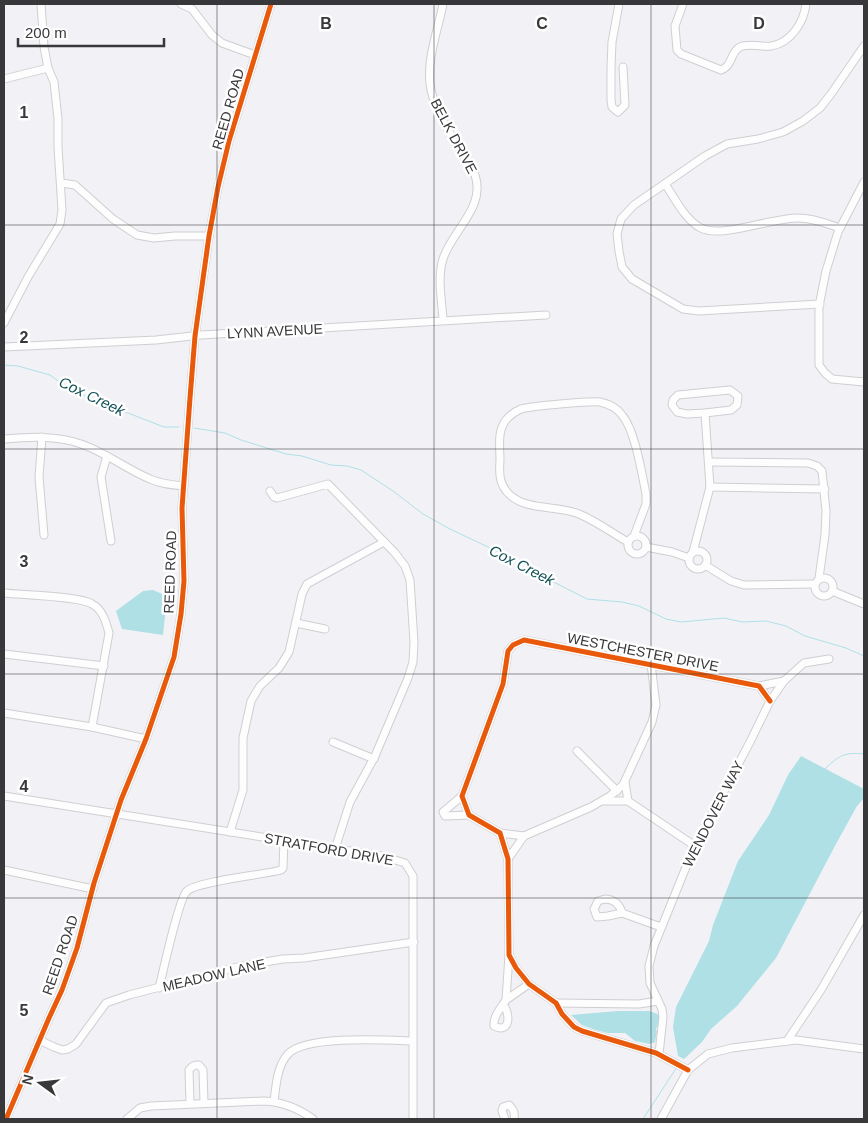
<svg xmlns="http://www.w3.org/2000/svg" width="868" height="1123" viewBox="0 0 868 1123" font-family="Arial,sans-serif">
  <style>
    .water { fill: #aee0e6 }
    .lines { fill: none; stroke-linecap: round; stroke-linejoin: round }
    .stream { stroke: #aee0e6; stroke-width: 1 }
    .minor-casing { stroke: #cfcfd2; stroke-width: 9 }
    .minor { stroke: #fdfdfe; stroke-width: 7 }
    .cycleway-casing { stroke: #fefefe; stroke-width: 8 }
    .cycleway { stroke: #e8590c; stroke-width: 5 }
    .grid { fill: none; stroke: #38383b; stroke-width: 1; stroke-opacity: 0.55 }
    .labels { text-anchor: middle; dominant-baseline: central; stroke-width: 5; stroke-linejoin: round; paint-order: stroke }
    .street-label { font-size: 14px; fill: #38383b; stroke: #fefefe }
    .water-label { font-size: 15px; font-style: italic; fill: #115056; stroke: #fefefe }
    .grid-label { font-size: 16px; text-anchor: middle; font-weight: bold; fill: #38383b; stroke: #fefefe; stroke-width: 5; stroke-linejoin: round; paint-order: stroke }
  </style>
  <rect width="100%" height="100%" fill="#f2f2f6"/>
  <g class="water">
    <polygon points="153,590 167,596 163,635 122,629 116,611 143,591"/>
    <polygon points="801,756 864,789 864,798 857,806 836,844 776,958 737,1006 711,1029 702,1042 684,1059 678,1056 673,1027 676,1007 709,941 713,925 738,861 769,815 788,775"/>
    <path d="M618 1011H649L658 1014C661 1019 658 1025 656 1029L657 1032 655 1042 650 1044 635 1041 625 1033H608L596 1030 582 1025 571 1015C586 1014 602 1012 618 1011Z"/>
  </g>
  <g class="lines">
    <g class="stream">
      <polyline points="4,365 18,366 50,375 62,384 98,403 116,410 128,413 164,427 179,427"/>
      <polyline points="194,428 225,433 241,440 286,454 302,456 331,465 347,466 361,470 393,491 423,514 450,529 524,564 534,572 587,599 622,602 639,606 666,619 681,622 724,618 742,622 766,621 786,626 805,636 846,648 864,656"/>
      <path d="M825 769C839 755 845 752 864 754"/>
      <polyline points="643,1119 677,1067"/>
    </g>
    <g class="minor-casing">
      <g id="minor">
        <polyline points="181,4 192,9 212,35 222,43 255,55"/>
        <polyline points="619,4 612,42 611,68 611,100 612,107 618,112 625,105 623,67"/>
        <path d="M683 4 675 26 677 50 681 54 721 70C733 66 730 52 740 47 749 43 761 47 771 46 791 43 804 22 806 4"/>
        <polyline points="4,79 48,68"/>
        <polyline points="864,182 838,232 826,271 819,306 819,365 825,373 832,379 864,382"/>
        <polyline points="61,183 75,185 113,219 137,235 154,238 175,236 209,236"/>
        <path d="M665 184C675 198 685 220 701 228 722 239 773 217 799 218 814 218 827 224 840 228"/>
        <polyline points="820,304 699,311 683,309 632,279 622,267 619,251 617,234 621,219 634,205 705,156 727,144 758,139 783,132 803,121 820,108 831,94 864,46"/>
        <path d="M443 320C442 301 437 278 443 259 452 230 486 208 475 175 462 153 436 114 431 90 425 62 438 31 443 4"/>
        <polyline points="4,323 28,277 60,224 62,210 58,147 58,119 54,82 48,68 44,47 41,4"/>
        <polyline points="4,347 156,340 201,335 546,315"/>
        <polyline points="42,437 39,477 44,535"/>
        <path d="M4 439C29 437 56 435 81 444 105 452 126 469 150 479 161 484 172 485 184 486"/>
        <polyline points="107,456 101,477 111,541"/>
        <polyline points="709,462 808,463 817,466 822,471 826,511 825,535 819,578"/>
        <polyline points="710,487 825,489"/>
        <polyline points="270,491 274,497 277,498 328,484 395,553 405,566 410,580 414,642 413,662 408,678 375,756 350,802 335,849"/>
        <circle cx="637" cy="545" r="9"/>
        <path d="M628 542C612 533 596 521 579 514 557 505 528 511 510 495 499 485 499 474 500 460 500 447 497 431 506 420 510 415 514 412 521 409 532 406 588 401 600 402 609 404 617 408 622 415 635 430 642 474 646 494V504L634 536"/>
        <polyline points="646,547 672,552 689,558"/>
        <circle cx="698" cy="560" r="9"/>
        <polyline points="693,552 710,487 705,413 731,410 737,405 738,396 730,390 678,395 673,400 672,405 677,412 687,414 705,413"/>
        <polyline points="705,565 731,581 744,585 814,584"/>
        <circle cx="824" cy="587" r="9"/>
        <polyline points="832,591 864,604"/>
        <path d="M4 593C22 595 79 596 92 604 103 610 106 622 109 633L92 727"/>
        <polyline points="296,623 325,629"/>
        <polyline points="4,654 104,666"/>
        <polyline points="759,686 784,681"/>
        <polyline points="4,713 92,727 146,739"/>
        <polyline points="333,742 374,759"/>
        <polyline points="577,751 617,791"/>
        <polyline points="625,782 628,801 695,846"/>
        <polyline points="4,796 382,856 405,863 413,876 413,1119"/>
        <polyline points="462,796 443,812 445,816 469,815"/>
        <polyline points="603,801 628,801"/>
        <polyline points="230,832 243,790 243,738 251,701 260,686 279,668 289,652 302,594 307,584 384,542"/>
        <polyline points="500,833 524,836 591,807 610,796 623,785 652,722 656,705 651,664"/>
        <polyline points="508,859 524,836"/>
        <polyline points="4,870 93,889"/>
        <path d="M605 899C614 899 620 905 622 913L608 916 597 917 594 909 598 901Z"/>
        <polyline points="622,913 661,927"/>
        <polyline points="509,955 506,1000 529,984"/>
        <path d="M159 988C163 972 179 898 187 891 198 881 263 875 281 870L283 868 284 840"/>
        <polyline points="556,1003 639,1004 658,1001"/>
        <path d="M503 1004C511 1015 510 1034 494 1026 493 1016 501 1008 506 1000"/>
        <polyline points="39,1040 54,1047 62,1050 68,1049 76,1044 106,1003 129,995 241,966 283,959 304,958 414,942"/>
        <polyline points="787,1041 821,990 864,915"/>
        <polyline points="659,1054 663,1017 662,1009 650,983 649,966 654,946 684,872 695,846 750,742 770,701 784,681 804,663 829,659"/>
        <polyline points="688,1070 656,1053 582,1031 574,1027 562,1014 556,1003 529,984 516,968 509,955 508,859 500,833 469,815 462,796 503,684 508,651 513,645 524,640 759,686 770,701"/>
        <path d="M274 1101C276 1086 277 1066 288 1054 306 1035 386 1040 412 1041"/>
        <path d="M190 1103 189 1070C192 1066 194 1065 199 1065L203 1070 204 1103"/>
        <polyline points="6,1119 49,1018 62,990 77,948 94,883 121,800 146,739 174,657 181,614 184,581 182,508 190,398 195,336 209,236 218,187 229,141 271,4"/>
        <path d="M127 1119 140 1108 151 1106 264 1101C283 1102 298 1108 313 1119"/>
        <path d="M505 1119 502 1111 503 1107 509 1105C514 1110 515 1113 514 1119"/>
        <polyline points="661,1119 688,1070 708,1054 732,1048 796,1040 864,1049"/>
      </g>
    </g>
    <use href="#minor" class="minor"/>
    <g class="cycleway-casing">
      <g id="cycleway">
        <polyline points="688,1070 656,1053 582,1031 574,1027 562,1014 556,1003 529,984 516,968 509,955 508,859 500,833 469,815 462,796 503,684 508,651 513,645 524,640 759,686 770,701"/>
        <polyline points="6,1119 49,1018 62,990 77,948 94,883 121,800 146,739 174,657 181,614 184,581 182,508 190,398 195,336 209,236 218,187 229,141 271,4"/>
      </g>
    </g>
    <use href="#cycleway" class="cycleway"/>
  </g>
  <path class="grid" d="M217 4V1119M434 4V1119M651 4V1119M4 225H864M4 449H864M4 674H864M4 898H864"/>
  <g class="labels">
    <g class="street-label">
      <text transform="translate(228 109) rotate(-74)">REED ROAD</text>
      <text transform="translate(454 136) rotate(62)">BELK DRIVE</text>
      <text transform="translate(275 331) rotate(-3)">LYNN AVENUE</text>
      <text transform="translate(170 572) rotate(-88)">REED ROAD</text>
      <text transform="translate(643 652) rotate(11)">WESTCHESTER DRIVE</text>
      <text transform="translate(713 814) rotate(-63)">WENDOVER WAY</text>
      <text transform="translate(329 849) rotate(10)">STRATFORD DRIVE</text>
      <text transform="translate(60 955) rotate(-71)">REED ROAD</text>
      <text transform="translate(214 975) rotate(-13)">MEADOW LANE</text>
    </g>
    <g class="water-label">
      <text transform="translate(92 396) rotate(26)">Cox Creek</text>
      <text transform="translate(522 565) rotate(27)">Cox Creek</text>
    </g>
  </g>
  <g class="grid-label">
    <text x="326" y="29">B</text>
    <text x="542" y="29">C</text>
    <text x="759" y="29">D</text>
    <text x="24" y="118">1</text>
    <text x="24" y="343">2</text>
    <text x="24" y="567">3</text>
    <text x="24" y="792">4</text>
    <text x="24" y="1016">5</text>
  </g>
  <rect width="868" height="1123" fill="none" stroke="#38383b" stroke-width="10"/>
  <g transform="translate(40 1083) rotate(285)" stroke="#fefefe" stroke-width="4" paint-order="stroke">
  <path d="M0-4L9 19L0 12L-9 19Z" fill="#38383b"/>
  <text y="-8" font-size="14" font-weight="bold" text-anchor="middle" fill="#38383b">N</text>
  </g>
  <path d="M18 38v8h146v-8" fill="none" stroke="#38383b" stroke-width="2.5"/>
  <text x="25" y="38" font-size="15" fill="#38383b" stroke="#fefefe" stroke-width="4" paint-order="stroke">200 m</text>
</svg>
